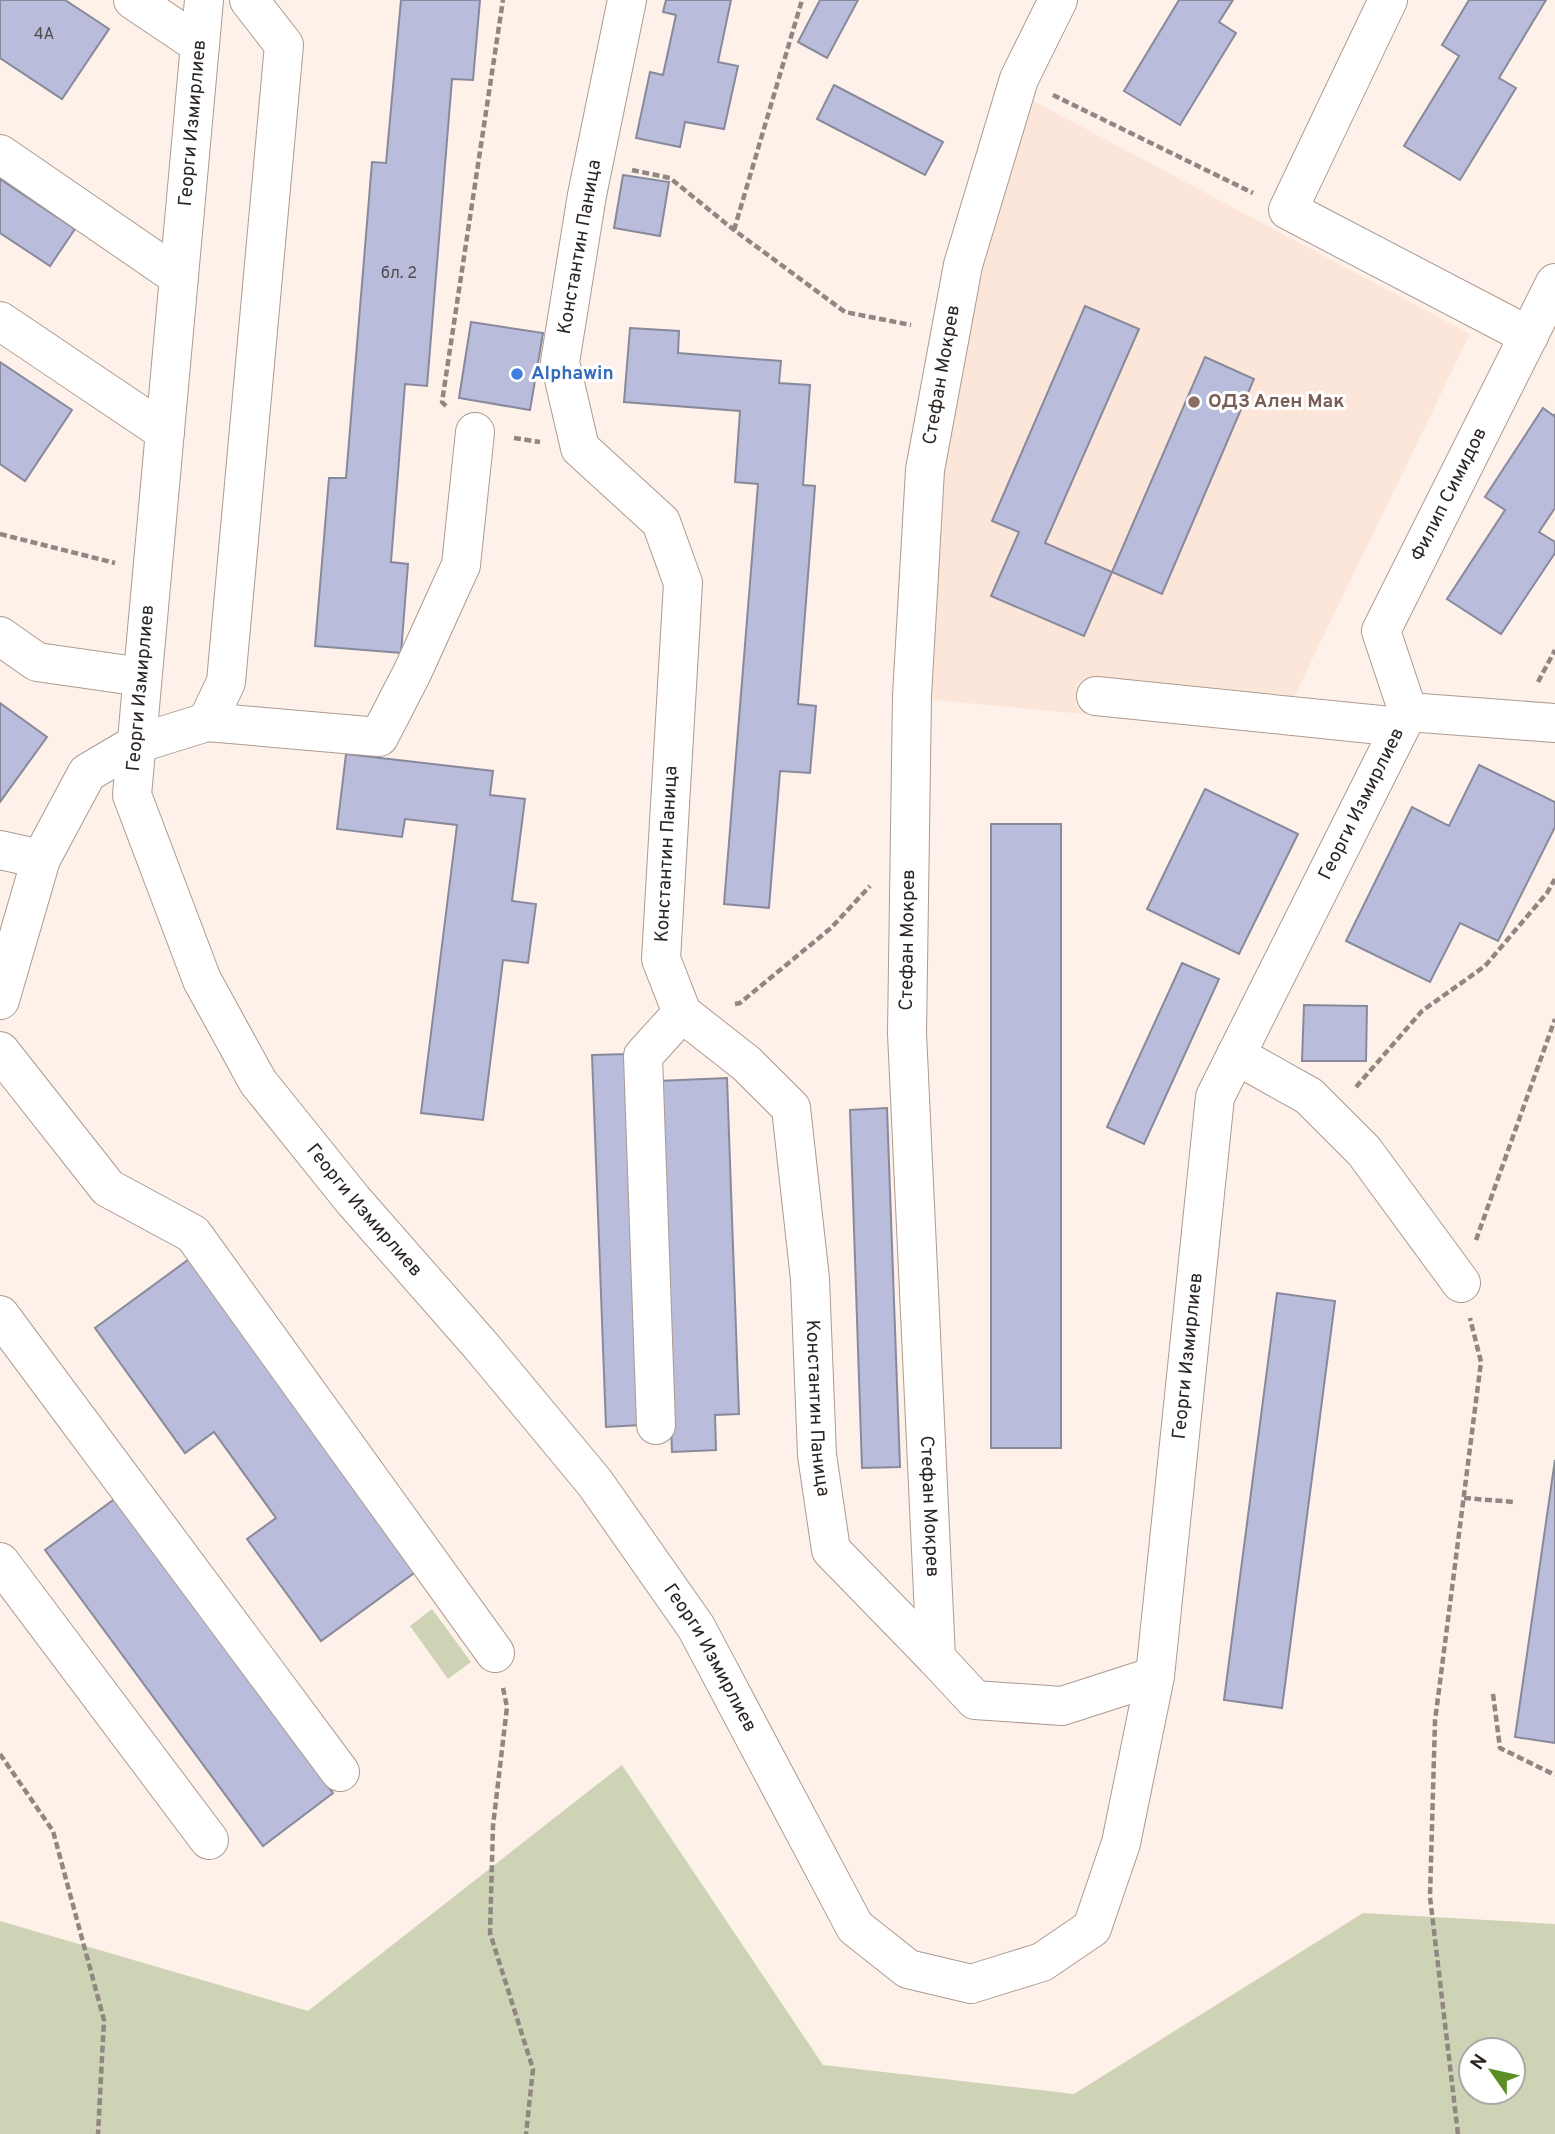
<svg xmlns="http://www.w3.org/2000/svg" width="1555" height="2134" viewBox="0 0 1555 2134" font-family="Overpass,sans-serif">
  <style>
    .built { fill: #fce6da }
    .green { fill: #cfd3b6; fill-rule: evenodd }
    .building { fill: #b9bcda; stroke: #88899b; stroke-width: 2 }
    .lines { fill: none; stroke-linecap: round; stroke-linejoin: round }
    .minor-casing { stroke: #ad9b90; stroke-width: 40 }
    .path { stroke: #908781; stroke-width: 4.5; stroke-dasharray: 7 3.5; stroke-linecap: butt }
    .minor { stroke: #fff; stroke-width: 38 }
    .shop-dot { fill: #3f7fe0; stroke: #fff; stroke-width: 2.5 }
    .education-dot { fill: #8d6e63; stroke: #fff; stroke-width: 2.5 }
    .labels { text-anchor: middle; dominant-baseline: central; stroke-width: 6; stroke-linejoin: round; paint-order: stroke }
    .number-label { font-size: 16px; fill: #4f4b4f }
    .street-label { font-size: 19px; fill: #2c2521; stroke: #fff }
    .shop-label { font-size: 19px; font-weight: bold; fill: #366cbe; stroke: #fff; text-anchor: start }
    .education-label { font-size: 19px; font-weight: bold; fill: #785e54; stroke: #fff; text-anchor: start }
  </style>
  <rect width="100%" height="100%" fill="#fdf1ea"/>
  <polygon class="built" points="1028,98 1470,334 1277,732 923,699 938,470 979,264"/>
  <g class="green">
    <polygon points="432,1609 471,1662 448,1679 410,1626"/>
    <path d="M622 1765 823 2065 1074 2094 1363 1913 1555 1924V2134H0V1921L308 2011ZM1513 2050V2092H1471V2050Z"/>
  </g>
  <g class="building">
    <polygon points="0,0 65,0 109,29 62,99 0,58"/>
    <polygon points="401,0 480,0 473,80 452,79 427,386 405,384 391,562 408,564 401,653 315,646 329,478 346,478 372,162 386,163"/>
    <polygon points="666,0 731,0 718,62 738,66 724,129 685,122 680,147 636,138 650,72 663,75 676,15 663,12"/>
    <polygon points="820,0 858,0 827,58 798,42"/>
    <polygon points="1179,0 1233,0 1219,22 1236,33 1180,125 1124,91"/>
    <polygon points="1469,0 1546,0 1499,78 1516,88 1460,180 1404,146 1459,56 1442,45"/>
    <polygon points="834,85 943,142 925,175 817,119"/>
    <polygon points="623,175 669,182 660,236 614,228"/>
    <polygon points="0,179 75,229 50,266 0,233"/>
    <polygon points="1085,306 1139,329 1045,543 1112,572 1084,636 991,596 1019,532 992,521"/>
    <polygon points="471,322 543,333 530,410 459,398"/>
    <polygon points="630,328 679,331 678,353 781,361 779,383 810,385 803,485 815,486 798,704 816,706 810,773 780,771 769,908 724,904 758,484 735,482 740,411 624,402"/>
    <polygon points="1205,357 1254,379 1162,594 1112,572"/>
    <polygon points="0,362 72,410 25,481 0,464"/>
    <polygon points="1543,408 1554,416 1555,414 1555,508 1539,532 1555,542 1555,553 1501,634 1447,599 1505,510 1485,497"/>
    <polygon points="0,703 47,737 0,802"/>
    <polygon points="346,754 493,771 490,795 525,799 512,901 536,904 528,963 503,960 483,1120 421,1113 457,825 405,819 402,837 337,829"/>
    <polygon points="1479,765 1555,802 1555,827 1498,941 1460,923 1430,982 1346,941 1412,807 1449,826"/>
    <polygon points="1205,789 1298,834 1239,954 1147,909"/>
    <rect x="991" y="824" width="70" height="624"/>
    <polygon points="1182,963 1219,979 1144,1144 1107,1127"/>
    <polygon points="1304,1005 1367,1006 1366,1061 1302,1061"/>
    <polygon points="628,1054 641,1425 606,1427 592,1055"/>
    <polygon points="727,1078 739,1414 715,1415 716,1450 672,1452 658,1081"/>
    <polygon points="887,1108 900,1467 862,1468 850,1110"/>
    <polygon points="196,1254 421,1568 321,1641 247,1539 276,1518 214,1432 185,1453 95,1328"/>
    <polygon points="1277,1293 1335,1301 1282,1708 1224,1700"/>
    <polygon points="1555,1460 1555,1743 1515,1737"/>
    <polygon points="116,1498 333,1793 263,1846 45,1550"/>
  </g>
  <g class="lines">
    <g class="minor-casing">
      <g id="minor">
        <polyline points="133,0 200,45"/>
        <path id="s1" d="M204 0 132 795 202 980 258 1082 353 1200 482 1347 595 1483 696 1627 855 1927 908 1969 971 1984 1042 1962 1092 1928 1121 1843 1155 1676 1215 1097 1408 712"/>
        <path id="s2" d="M627 0 587 195 560 362 580 448 661 522 683 583 661 959 682 1013 747 1064 791 1108 810 1279 817 1455 831 1550 936 1658"/>
        <path id="s3" d="M1058 0 1019 79 963 265 925 470 912 696 907 1033 936 1658 975 1700 1062 1706 1155 1676"/>
        <polyline points="1388,0 1288,210 1529,336"/>
        <polyline points="0,154 179,277"/>
        <polyline points="0,321 165,432"/>
        <polyline points="0,636 37,662 142,677"/>
        <polyline points="1096,696 1400,727"/>
        <path id="s4" d="M1408 712 1381 631 1555 283"/>
        <polyline points="1408,712 1555,723"/>
        <polyline points="207,722 226,682 284,45 249,0"/>
        <polyline points="0,850 41,859"/>
        <polyline points="0,1000 41,859 87,773 136,744 207,722 379,737 412,673 461,565 475,432"/>
        <polyline points="0,1051 108,1188 193,1234 495,1653"/>
        <polyline points="1236,1055 1309,1096 1364,1151 1461,1283"/>
        <polyline points="0,1315 340,1772"/>
        <polyline points="656,1425 643,1056 682,1013"/>
        <polyline points="0,1562 209,1840"/>
      </g>
    </g>
    <g class="path">
      <polyline points="1053,95 1253,193"/>
      <polyline points="632,170 670,178 734,230 845,312 911,325"/>
      <polyline points="734,230 802,0"/>
      <polyline points="446,406 442,402 503,0"/>
      <polyline points="514,438 540,442"/>
      <polyline points="0,534 115,563"/>
      <polyline points="1538,682 1555,650"/>
      <polyline points="735,1004 740,1003 831,928 870,886"/>
      <polyline points="1356,1087 1422,1011 1485,966 1547,893 1555,879"/>
      <polyline points="1476,1240 1555,1019"/>
      <polyline points="1464,1498 1514,1502"/>
      <polyline points="503,1688 507,1707 493,1826 490,1933 533,2069 526,2134"/>
      <polyline points="1493,1694 1500,1748 1555,1775"/>
      <polyline points="0,1754 53,1831 104,2020 98,2134"/>
      <polyline points="1458,2134 1430,1897 1435,1721 1481,1362 1470,1318"/>
    </g>
    <use href="#minor" class="minor"/>
  </g>
  <circle class="shop-dot" cx="517" cy="374" r="7"/>
  <circle class="education-dot" cx="1194" cy="402" r="7"/>
  <g class="labels">
    <g class="number-label">
      <text x="44" y="35">4А</text>
      <text x="399" y="274">бл. 2</text>
    </g>
    <g class="street-label">
      <text transform="translate(193 123) rotate(-85)">Георги Измирлиев</text>
      <text transform="translate(580 247) rotate(-80)">Константин Паница</text>
      <text transform="translate(942 375) rotate(-80)">Стефан Мокрев</text>
      <text stroke="none"><textPath href="#s4" startOffset="238">Филип Симидов</textPath></text>
      <text transform="translate(141 688) rotate(-85)">Георги Измирлиев</text>
      <text stroke="none"><textPath href="#s1" startOffset="3589">Георги Измирлиев</textPath></text>
      <text transform="translate(667 854) rotate(-87)">Константин Паница</text>
      <text transform="translate(908 940) rotate(-89)">Стефан Мокрев</text>
      <text stroke="none"><textPath href="#s1" startOffset="1279">Георги Измирлиев</textPath></text>
      <text stroke="none"><textPath href="#s1" startOffset="3001">Георги Измирлиев</textPath></text>
      <text stroke="none"><textPath href="#s2" startOffset="1512">Константин Паница</textPath></text>
      <text stroke="none"><textPath href="#s3" startOffset="1528">Стефан Мокрев</textPath></text>
      <text stroke="none"><textPath href="#s1" startOffset="1846">Георги Измирлиев</textPath></text>
    </g>
    <g class="shop-label">
      <text x="531" y="374">Alphawin</text>
    </g>
    <g class="education-label">
      <text x="1208" y="402">ОДЗ Ален Мак</text>
    </g>
  </g>
  <g transform="translate(1492 2071) rotate(304)"><circle r="33" fill="#ffffff" stroke="#aba8a6" stroke-width="2"/>
  <path d="M0-5L12 26L0 18L-12 26Z" fill="#5c8e26"/>
  <text y="-10" font-size="19" font-weight="bold" text-anchor="middle" fill="#2c2521">N</text>
  </g>
</svg>
